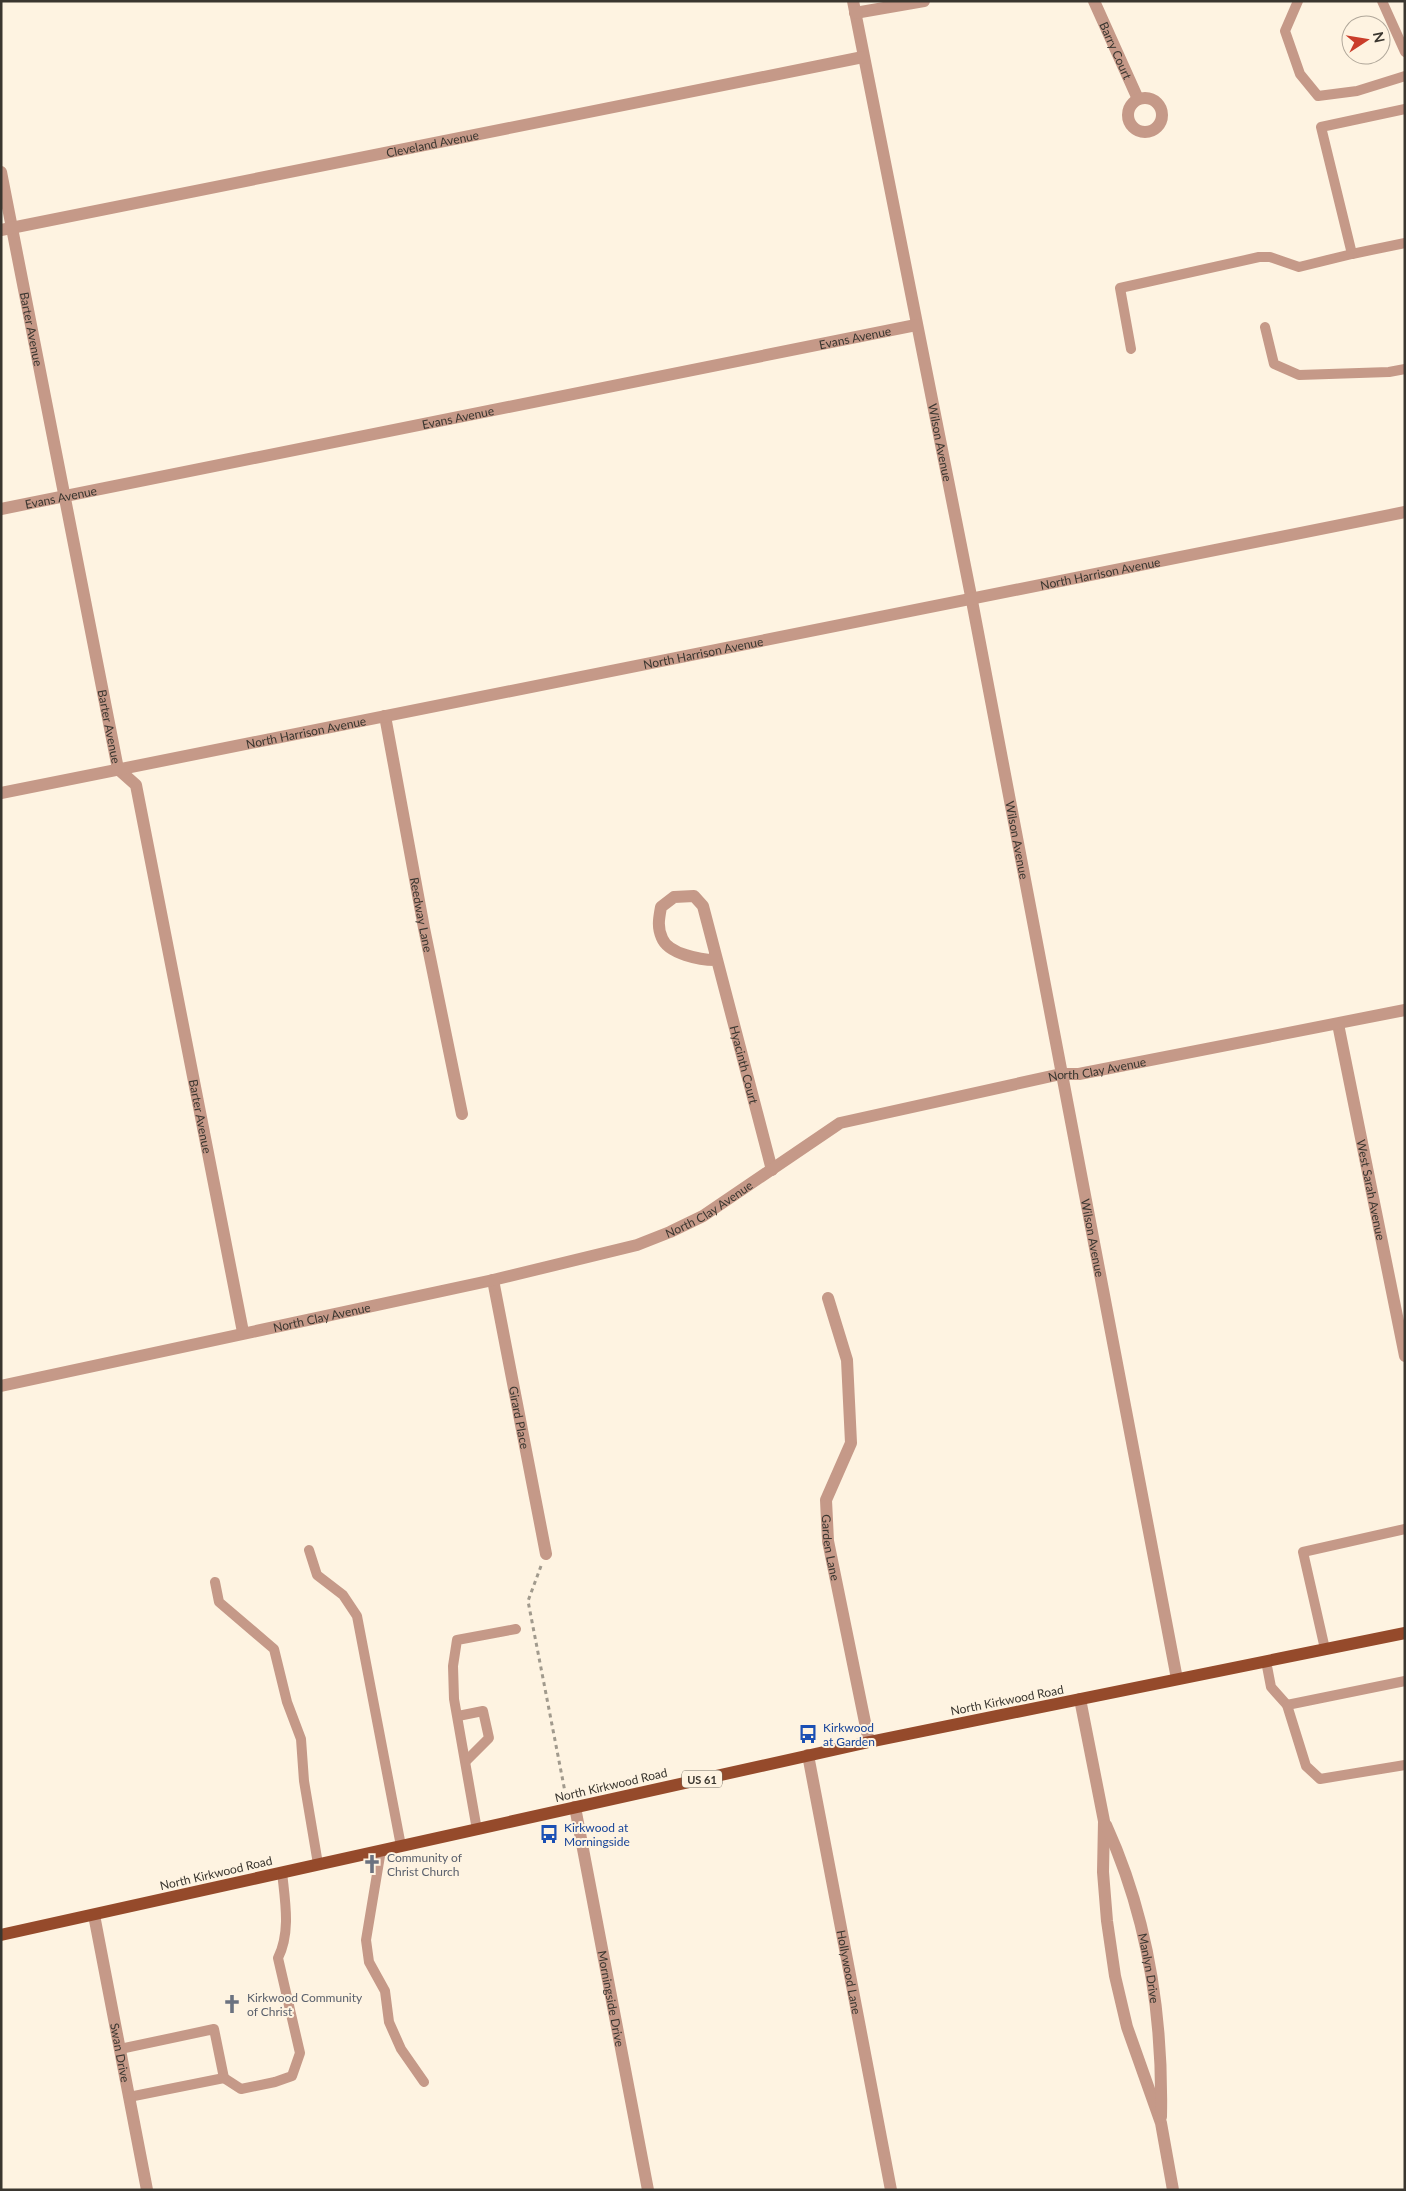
<svg xmlns="http://www.w3.org/2000/svg" width="1406" height="2191" viewBox="0 0 1406 2191" font-family="Lato,sans-serif">
  <style>
    .lines { fill: none; stroke-linecap: round; stroke-linejoin: round }
    .path { stroke: #a19a8d; stroke-width: 3; stroke-dasharray: 4 4; stroke-linecap: butt }
    .service { stroke: #c59988; stroke-width: 10 }
    .minor { stroke: #c59988; stroke-width: 12 }
    .primary { stroke: #954a2b; stroke-width: 12 }
    .labels { text-anchor: middle; dominant-baseline: central; stroke-width: 4; stroke-linejoin: round; paint-order: stroke }
    .shield { fill: #fef3e1; stroke: #756f64; stroke-width: 1 }
    .shield-label { font-size: 11px; font-weight: bold; fill: #3a362f }
    .street-label { font-size: 12px; fill: #3a362f; stroke: #fef3e1 }
    .transit-label { font-size: 12px; fill: #164399; stroke: #fef3e1; text-anchor: start }
    .worship-label { font-size: 12px; fill: #5b616d; stroke: #fef3e1; text-anchor: start }
  </style>
  <rect width="100%" height="100%" fill="#fef3e1"/>
  <g class="lines">
    <polyline class="path" points="541,1566 528,1601 566,1797"/>
    <g class="service">
      <polyline points="1298,1 1285,31 1300,74 1318,96 1357,91 1405,76"/>
      <polyline points="1382,1 1405,52"/>
      <polyline points="1405,109 1321,127 1352,254 1405,243"/>
      <polyline points="1265,327 1274,364 1299,375 1389,372 1405,369"/>
      <polyline points="1131,349 1120,288 1259,257 1270,257 1299,267 1352,254"/>
      <polyline points="309,1550 317,1575 343,1595 357,1616 401,1846"/>
      <polyline points="215,1582 219,1602 274,1649 287,1702 301,1739 304,1781 318,1864"/>
      <polyline points="1325,1649 1303,1552 1405,1529"/>
      <polyline points="1266,1661 1271,1687 1287,1705 1306,1766 1320,1779 1405,1765"/>
      <polyline points="1287,1705 1405,1681"/>
      <polyline points="458,1716 483,1711 489,1738 466,1761"/>
      <polyline points="477,1830 454,1699 453,1666 457,1640 516,1629"/>
      <polyline points="381,1850 366,1940 369,1962 385,1991 389,2022 401,2049 424,2082"/>
      <polyline points="120,2049 214,2029 224,2078 129,2097"/>
      <path d="M224 2078 241 2089 275 2082 292 2076 300 2053 278 1958C291 1932 285 1901 282 1872"/>
    </g>
    <g class="minor">
      <path id="s1" d="M853 1 972 601 1177 1679"/>
      <path id="s2" d="M1094 1 1138 99"/>
      <polyline points="855,13 924,1"/>
      <circle cx="1145" cy="115" r="17"/>
      <path id="s3" d="M1 172 118 769 136 785 243 1332"/>
      <path id="s4" d="M1 230 863 57"/>
      <path id="s5" d="M1 509 916 325"/>
      <path id="s6" d="M385 716 424 928 462 1114"/>
      <path id="s7" d="M1 793 1405 512"/>
      <path id="s8" d="M715 960C701 960 668 954 662 938 657 927 659 918 661 907L674 897 694 896 703 906 772 1170"/>
      <path id="s9" d="M1338 1024 1405 1356"/>
      <path id="s10" d="M493 1280 546 1554"/>
      <path id="s11" d="M828 1298 847 1360 851 1443 826 1500 828 1541 869 1742"/>
      <path id="s12" d="M1 1386 493 1280 637 1245 670 1232 703 1216 840 1123 1061 1074H1079L1405 1010"/>
      <polyline points="1080,1699 1104,1821 1103,1872 1107,1921 1115,1976 1127,2027 1161,2123 1173,2190"/>
      <path id="s13" d="M808 1755 891 2190"/>
      <path id="s14" d="M575 1807 648 2190"/>
      <path id="s15" d="M1106 1825C1148 1917 1163 2017 1161 2117"/>
      <path id="s16" d="M94 1915 147 2190"/>
    </g>
    <polyline class="primary" points="1,1935 869,1742 1405,1633"/>
  </g>
  <defs>
    <g id="bus-bare" transform="scale(1.5)"><path d="M-5-6H5V4H4V6H2V4H-2V6H-4V4H-5ZM-3.5-4V0h7V-4ZM-3.5 1.2v1.5H-2V1.2ZM2 1.2v1.5H3.5V1.2Z" fill="#1a4fb4" stroke="#fef3e1" stroke-width="2.5" paint-order="stroke"/></g>
    <g id="church-bare" transform="scale(1.5)"><path d="M-1.2-6h2.4v3.5h3.3v2.4h-3.3V6h-2.4V-.1h-3.3v-2.4h3.3Z" fill="#6b7280" stroke="#fef3e1" stroke-width="2.5" paint-order="stroke"/></g>
  </defs>
  <g fill-rule="evenodd">
    <use href="#bus-bare" x="808" y="1734"/>
    <use href="#bus-bare" x="549" y="1834"/>
    <use href="#church-bare" x="372" y="1864"/>
    <use href="#church-bare" x="232" y="2004"/>
  </g>
  <g class="labels">
    <rect class="shield" x="682" y="1770.5" width="40" height="17" rx="4"/>
    <g class="shield-label">
      <text x="702" y="1779">US 61</text>
    </g>
    <g class="street-label">
      <text stroke="none"><textPath href="#s2" startOffset="54">Barry Court</textPath></text>
      <text stroke="none"><textPath href="#s4" startOffset="440">Cleveland Avenue</textPath></text>
      <text stroke="none"><textPath href="#s3" startOffset="160">Barter Avenue</textPath></text>
      <text stroke="none"><textPath href="#s5" startOffset="871">Evans Avenue</textPath></text>
      <text stroke="none"><textPath href="#s5" startOffset="466">Evans Avenue</textPath></text>
      <text stroke="none"><textPath href="#s1" startOffset="450">Wilson Avenue</textPath></text>
      <text stroke="none"><textPath href="#s5" startOffset="61">Evans Avenue</textPath></text>
      <text stroke="none"><textPath href="#s7" startOffset="1121">North Harrison Avenue</textPath></text>
      <text stroke="none"><textPath href="#s7" startOffset="716">North Harrison Avenue</textPath></text>
      <text stroke="none"><textPath href="#s3" startOffset="565">Barter Avenue</textPath></text>
      <text stroke="none"><textPath href="#s7" startOffset="311">North Harrison Avenue</textPath></text>
      <text stroke="none"><textPath href="#s1" startOffset="855">Wilson Avenue</textPath></text>
      <text stroke="none"><textPath href="#s6" startOffset="202">Reedway Lane</textPath></text>
      <text stroke="none"><textPath href="#s8" startOffset="305">Hyacinth Court</textPath></text>
      <text stroke="none"><textPath href="#s12" startOffset="1152">North Clay Avenue</textPath></text>
      <text stroke="none"><textPath href="#s3" startOffset="970">Barter Avenue</textPath></text>
      <text stroke="none"><textPath href="#s9" startOffset="169">West Sarah Avenue</textPath></text>
      <text stroke="none"><textPath href="#s12" startOffset="732">North Clay Avenue</textPath></text>
      <text stroke="none"><textPath href="#s1" startOffset="1260">Wilson Avenue</textPath></text>
      <text stroke="none"><textPath href="#s12" startOffset="328">North Clay Avenue</textPath></text>
      <text stroke="none"><textPath href="#s10" startOffset="140">Girard Place</textPath></text>
      <text stroke="none"><textPath href="#s11" startOffset="258">Garden Lane</textPath></text>
      <text transform="translate(1007 1700) rotate(-11)">North Kirkwood Road</text>
      <text transform="translate(611 1785) rotate(-13)">North Kirkwood Road</text>
      <text transform="translate(216 1873) rotate(-13)">North Kirkwood Road</text>
      <text stroke="none"><textPath href="#s15" startOffset="150">Manlyn Drive</textPath></text>
      <text stroke="none"><textPath href="#s13" startOffset="221">Hollywood Lane</textPath></text>
      <text stroke="none"><textPath href="#s14" startOffset="195">Morningside Drive</textPath></text>
      <text stroke="none"><textPath href="#s16" startOffset="140">Swan Drive</textPath></text>
    </g>
    <g class="transit-label">
      <text x="823" y="1727">Kirkwood<tspan x="823" dy="14">at Garden</tspan></text>
      <text x="564" y="1827">Kirkwood at<tspan x="564" dy="14">Morningside</tspan></text>
    </g>
    <g class="worship-label">
      <text x="387" y="1857">Community of<tspan x="387" dy="14">Christ Church</tspan></text>
      <text x="247" y="1997">Kirkwood Community<tspan x="247" dy="14">of Christ</tspan></text>
    </g>
  </g>
  <rect width="1406" height="2191" fill="none" stroke="#3a362f" stroke-width="5"/>
  <g transform="translate(1366 40) rotate(78)"><circle r="24" fill="#fef3e1" stroke="#b0a79a"/>
  <path d="M0-4L9 19L0 12L-9 19Z" fill="#ca3d2a"/>
  <text y="-8" font-size="14" font-weight="bold" text-anchor="middle" fill="#3a362f">N</text>
  </g>
</svg>
